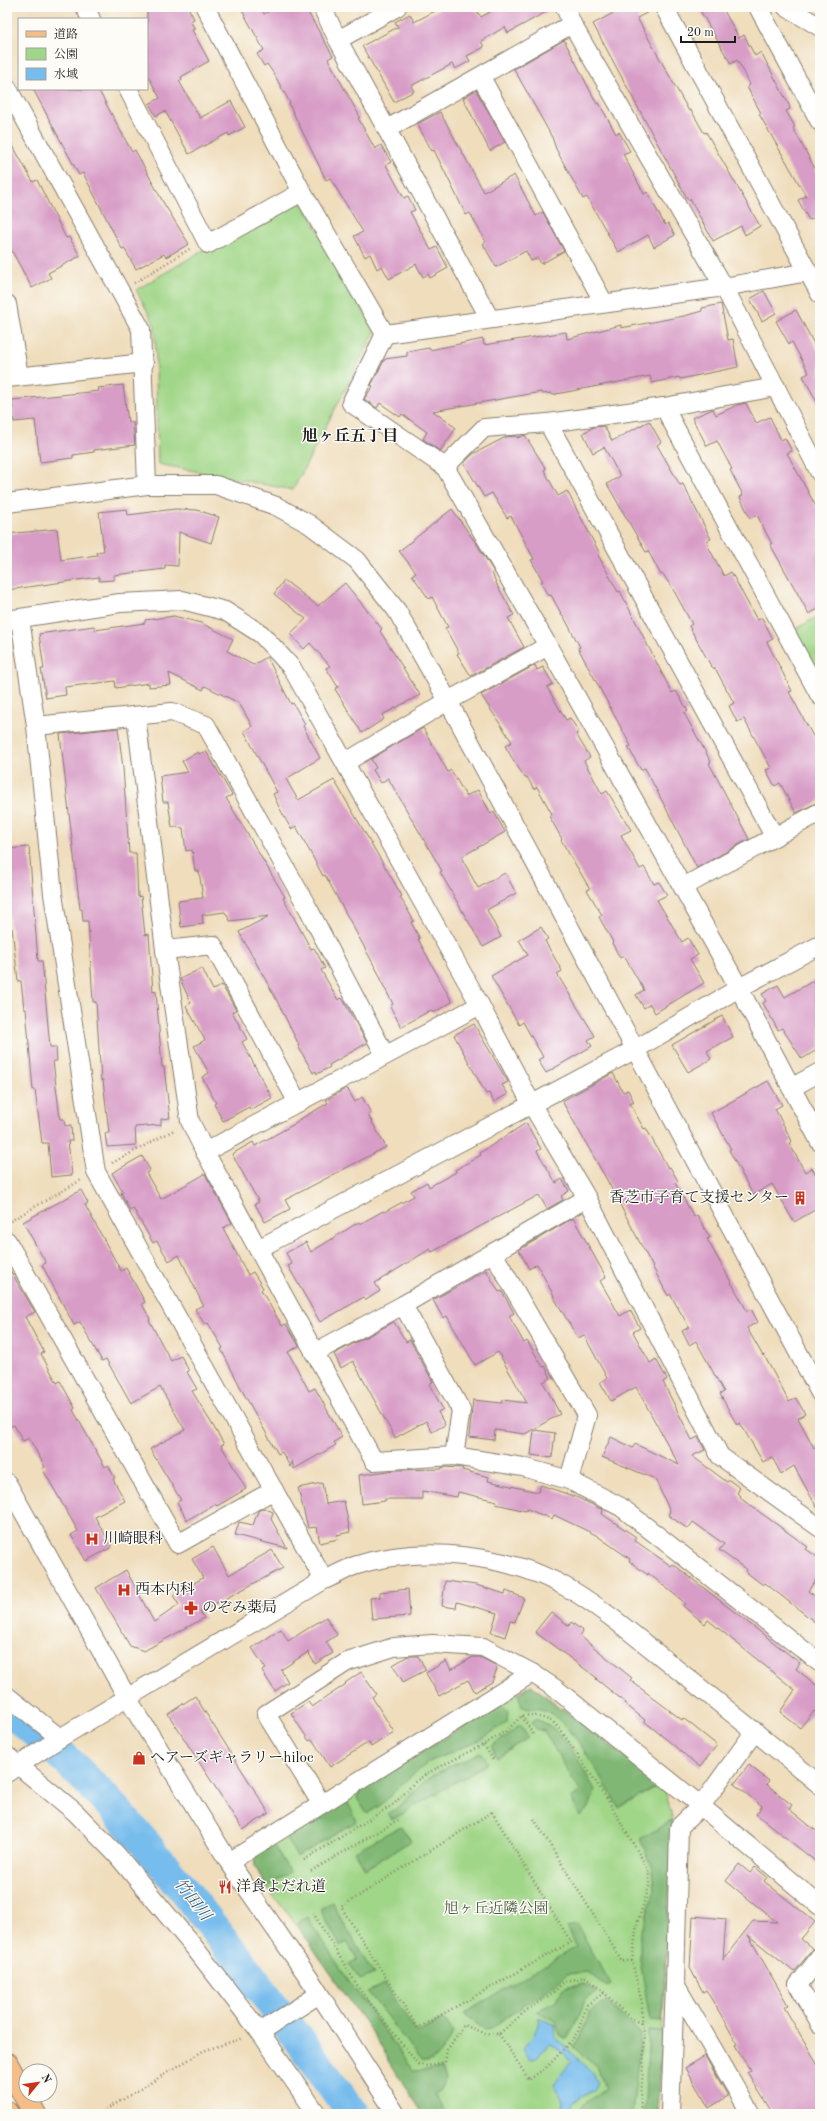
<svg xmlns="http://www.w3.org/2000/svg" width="827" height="2121" viewBox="0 0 827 2121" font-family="'Old Standard TT','Noto Serif JP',serif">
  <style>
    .green { fill: #a0d687; stroke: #5e7952 }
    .forest { fill: #80b774; stroke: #4e6a48 }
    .water { fill: #76bced; stroke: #496c84 }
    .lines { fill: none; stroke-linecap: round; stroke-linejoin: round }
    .river { stroke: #76bced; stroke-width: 32 }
    .building { fill: #d89dc7 }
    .minor-casing { stroke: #867c6c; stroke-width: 20 }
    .major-casing { stroke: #867c6c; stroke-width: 24 }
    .path { stroke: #867c6c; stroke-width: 2.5; stroke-dasharray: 1 3; stroke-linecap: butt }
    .minor { stroke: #fff; stroke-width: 18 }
    .major { stroke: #f6be87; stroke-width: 22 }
    .labels { text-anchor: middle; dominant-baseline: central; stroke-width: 3; stroke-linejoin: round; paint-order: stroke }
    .poi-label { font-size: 15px; fill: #1c1c1c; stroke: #fdfcf7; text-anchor: start }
    .park-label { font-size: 15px; fill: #4a5d41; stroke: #fdfcf7 }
    .neighbourhood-label { font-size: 16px; font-weight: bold; fill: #1c1c1c; stroke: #fdfcf7 }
    .water-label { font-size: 16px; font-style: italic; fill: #405c70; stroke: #fdfcf7 }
  </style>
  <rect width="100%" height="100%" fill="#fdfcf7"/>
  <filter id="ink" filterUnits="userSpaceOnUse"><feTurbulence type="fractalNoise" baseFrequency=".025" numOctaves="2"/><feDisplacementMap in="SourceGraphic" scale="8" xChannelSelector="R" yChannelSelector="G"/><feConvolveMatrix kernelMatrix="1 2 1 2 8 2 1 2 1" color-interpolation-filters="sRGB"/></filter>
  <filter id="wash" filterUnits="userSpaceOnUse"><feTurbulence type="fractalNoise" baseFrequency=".012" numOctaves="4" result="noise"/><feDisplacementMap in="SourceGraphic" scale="16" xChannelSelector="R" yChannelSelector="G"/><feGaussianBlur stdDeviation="0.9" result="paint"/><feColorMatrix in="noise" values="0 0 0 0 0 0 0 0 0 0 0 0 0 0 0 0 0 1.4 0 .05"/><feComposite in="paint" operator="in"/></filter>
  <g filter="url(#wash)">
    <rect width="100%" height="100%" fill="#efddbc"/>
    <g class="green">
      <polygon points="298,194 375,332 293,490 158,464 155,325 136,290"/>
      <polygon points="820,615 820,682 791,632"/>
      <polygon points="531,1685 664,1786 673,1820 658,2114 422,2114 371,2031 296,1924 267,1888 255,1866 254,1854"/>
    </g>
    <g class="forest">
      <path d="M531 1685 661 1784 619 1808C604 1783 573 1723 546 1711 540 1708 529 1708 522 1707L518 1693Z"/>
      <polygon points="500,1704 508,1710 507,1722 482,1739 429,1762 407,1779 382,1804 367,1814 357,1798 360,1790"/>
      <path d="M535 1719C566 1728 580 1765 595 1790L589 1808 580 1816 571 1799 580 1791 544 1731 536 1729 532 1722Z"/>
      <polygon points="520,1724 528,1738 497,1757 491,1746 506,1737"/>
      <path d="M480 1752 488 1763 392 1820 387 1815C405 1804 415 1787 432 1776 447 1766 465 1762 480 1752Z"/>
      <polygon points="339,1803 348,1803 357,1821 297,1857 285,1836"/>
      <polygon points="673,1820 662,2021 650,2020 640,1959 640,1936 655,1889 653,1869 640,1839"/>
      <polygon points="401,1826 411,1841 365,1869 355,1851"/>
      <polygon points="272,1843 290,1872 267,1888 255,1866 254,1854"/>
      <polygon points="332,1902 334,1907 374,1974 360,1980 349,1964 357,1959 347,1942 340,1946 320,1909"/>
      <polygon points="307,1917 335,1961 413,2071 441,2069 445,2079 440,2090 434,2094 445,2114 422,2114 371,2031 296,1924"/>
      <polygon points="577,1925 611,1984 607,1987 587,1972 567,1974 555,1984 491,2028 484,2029 463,2014 577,1946 566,1927"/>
      <path d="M384 1984 417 2033 444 2019 453 2032C444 2047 440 2063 421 2061L368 1992Z"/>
      <polygon points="584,1984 598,1992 585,2000 577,2022 567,2039 560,2035 555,2021 537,2011 554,2003 565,1988"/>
      <polygon points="606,2001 641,2034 632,2114 578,2114 583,2105 605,2088 597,2067 573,2047 581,2036 590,2011"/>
      <polygon points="649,2031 662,2032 658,2114 644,2114"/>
    </g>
    <path class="water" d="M539 2017 554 2025 555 2037 592 2072 598 2083 594 2090 573 2102 570 2114H561L563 2101 553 2085 571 2062 565 2053 551 2044 535 2058 530 2060 523 2048C531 2038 539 2030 539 2017Z"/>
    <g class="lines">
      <path class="river" d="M7 1709C90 1773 159 1857 223 1940 267 1997 311 2055 353 2114"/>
    </g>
    <g id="blocks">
      <g class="building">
        <polygon points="147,7 188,7 194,19 190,21 195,29 192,30 209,61 181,77 182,79 179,81 200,118 231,101 245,127 229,136 228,133 189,154 165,111 156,116 149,104 160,98 147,74"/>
        <polygon points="240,7 260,7 264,14 276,7 305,7 333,56 328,59 360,117 358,118 375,149 381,145 391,162 386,165 404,198 408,196 415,210 410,212 431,250 437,247 448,268 430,278 428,274 423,277 416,264 389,279 382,266 377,269 370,254 365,257 354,236 363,232 330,178 326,180 289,104 290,103 274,74 267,64 264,66 257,54 264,50"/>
        <polygon points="443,7 474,7 481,17 499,7 555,7 508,33 505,27 481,41 484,47 467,56 470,61 455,69 452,64 411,86 414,91 394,102 362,46 398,27 395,22 410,14 414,22"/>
        <polygon points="612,7 654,7 654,9 637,18 689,111 691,110 704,133 706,132 760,226 745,235 741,226 713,241 690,199 688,200 593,24 615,12"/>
        <polygon points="698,7 722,7 739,38 744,35 755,56 761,52 789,105 790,109 786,111 795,127 793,128 820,178 820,222 817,216 809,220 798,200 806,196 759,114 761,113 747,87 750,85 744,72 737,60 731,64"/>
        <polygon points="564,40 597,104 599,103 616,134 619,132 630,151 623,154 644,194 647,192 665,225 668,223 675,235 654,247 648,235 618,252 587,197 583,199 556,149 552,137 514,69"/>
        <polygon points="33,89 98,89 132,152 135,150 163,202 189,244 166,257 164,254 136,269 124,248 122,249 83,173 79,175"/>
        <polygon points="476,90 505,142 490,151 463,98"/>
        <polygon points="440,112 484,192 514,175 536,216 543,212 564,251 541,264 538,258 531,261 526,251 496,267 483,244 486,242 470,213 466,215 434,150 432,151 417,124"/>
        <polygon points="7,135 33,182 37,180 66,238 69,237 80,256 48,273 51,278 32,288 7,242"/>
        <polygon points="764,291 776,313 762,321 750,299"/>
        <polygon points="721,304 728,340 733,339 738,367 680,379 679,377 652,383 650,376 551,395 551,393 542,394 541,392 433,411 456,428 440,451 423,439 427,432 402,414 400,417 380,403 377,408 364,399 373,386 371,385 385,359 407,356 407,352 429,348 430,350 483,339 484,345 566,332 567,339 621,325 621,328 684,316 702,311 702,308"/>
        <polygon points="796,310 820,355 820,408 803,376 809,373 792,342 789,344 776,321"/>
        <polygon points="123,385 128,422 133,422 135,445 94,450 94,452 73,455 73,458 40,462 35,420 14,422 12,400 99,391 98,388"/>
        <polygon points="746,403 756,423 770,417 781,440 785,438 792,451 787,453 820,514 820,608 809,614 770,544 772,544 757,515 750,518 740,497 743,495 730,470 732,469 717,441 707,446 692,418 713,409 716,415 737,405"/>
        <polygon points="649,421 661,442 657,445 680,485 683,484 711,539 707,541 709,548 724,576 731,572 757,620 762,618 773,639 767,642 792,691 789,692 820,749 820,801 796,813 780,783 775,786 766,770 771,768 744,719 737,722 729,706 734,703 716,670 711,666 689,626 692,624 674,591 663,574 661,575 648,551 646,552 607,484 620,476 604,447 593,453 583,433 594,427 604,426 612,441"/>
        <polygon points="525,435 546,469 544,470 558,496 567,491 600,554 598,555 618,592 620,591 672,693 676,691 688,711 684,713 711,762 709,763 749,839 697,868 645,768 641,770 628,747 631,746 578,648 580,647 564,617 563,617 551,595 548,596 541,582 543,581 531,560 534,559 511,516 507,518 492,493 484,497 464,463 473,454 506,437 517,436 517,438"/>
        <polygon points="127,509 128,515 175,509 197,510 219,517 211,543 179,532 178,566 165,565 165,569 114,575 114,580 99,581 99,577 7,590 7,534 57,529 61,560 97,555 96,552 104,551 99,512"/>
        <polygon points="452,509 478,546 494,572 492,573 498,587 514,615 508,618 524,647 471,676 457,654 459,653 445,628 448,627 432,597 429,599 412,575 416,572 399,551"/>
        <polygon points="284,580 318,606 345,583 382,629 380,631 420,695 382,715 384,719 362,733 335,689 338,687 326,668 330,666 310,643 304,649 290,634 306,619 274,594"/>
        <polygon points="174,616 201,623 233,639 227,651 253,665 267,657 291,704 293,703 305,724 303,726 320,758 286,779 298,800 334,780 402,896 400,897 414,921 411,922 420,939 418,939 452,1002 433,1013 431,1010 401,1027 390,1006 393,1004 380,979 381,978 325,875 323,876 296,826 291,829 280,809 273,794 277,792 244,731 252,726 239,703 205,686 203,690 169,673 171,685 149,687 149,683 116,688 115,681 65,687 66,695 46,698 41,669 44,669 39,634 94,626 95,630 145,623 145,620"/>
        <polygon points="535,665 537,670 543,667 553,684 547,687 566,720 570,718 579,732 576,734 590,757 584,761 602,794 607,791 631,830 621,835 640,869 644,867 654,884 659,882 667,895 657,900 682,942 688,938 698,955 690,959 704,983 655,1013 650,1004 644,1008 636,995 644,990 624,956 620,958 612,943 613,942 599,917 602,915 587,890 590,889 561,840 562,839 549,816 552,814 537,787 534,789 527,777 525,778 514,761 505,746 512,742 481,695"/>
        <polygon points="118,728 123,768 129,853 136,853 138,897 141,896 145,935 149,934 153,992 156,991 162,1067 164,1067 170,1118 161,1119 161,1125 135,1127 136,1145 107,1147 105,1133 109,1133 103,1080 101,1080 96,1002 93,1002 88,921 83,921 82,909 80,909 60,734"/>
        <polygon points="423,728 448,772 451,770 466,796 478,790 491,814 494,812 505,832 461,857 478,888 505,873 516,893 487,910 501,937 483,947 440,872 442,871 388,778 381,783 373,770 376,768 371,759"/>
        <polygon points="206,751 232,795 226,798 285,897 283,898 311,949 314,948 325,968 321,970 338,1000 342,998 367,1043 329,1065 330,1067 317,1074 316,1071 313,1073 298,1046 299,1045 274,995 239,932 269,916 230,921 225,912 202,915 203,924 181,927 178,901 203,898 199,871 195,871 192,850 186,851 183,828 172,827 168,802 163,802 160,776 188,772 182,761 198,752 199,754"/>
        <polygon points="29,847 38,961 42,961 50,1047 56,1047 57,1061 53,1061 60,1119 64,1119 65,1126 71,1125 72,1141 68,1141 72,1175 51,1177 48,1143 42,1143 35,1090 33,1090 26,1009 24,1009 21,981 18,981 12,928 10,928 7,897 7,849"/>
        <polygon points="541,927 548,939 545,941 562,971 557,974 595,1036 588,1040 592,1046 546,1073 538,1060 543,1057 523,1022 519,1025 491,976 528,955 519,940"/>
        <polygon points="202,968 213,990 222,985 236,1010 232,1012 247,1039 242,1042 272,1098 250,1110 249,1107 223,1121 214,1104 216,1103 202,1077 209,1073 194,1046 205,1040 186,1006 191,1003 180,979"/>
        <polygon points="820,977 820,1048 802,1059 782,1028 778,1030 763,1003 766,1001 762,994 778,985 785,997"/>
        <polygon points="722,1016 733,1037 707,1051 711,1059 688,1072 672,1045"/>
        <polygon points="474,1024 508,1082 502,1085 508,1094 494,1102 489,1093 486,1094 454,1035"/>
        <polygon points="613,1073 623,1092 628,1090 634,1102 630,1104 644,1129 646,1128 668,1168 670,1167 678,1181 675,1183 694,1217 697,1215 710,1238 707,1239 747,1311 751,1309 758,1322 747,1328 763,1356 764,1355 789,1402 796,1398 805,1414 798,1418 814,1448 820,1445 820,1513 794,1466 781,1474 772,1457 763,1462 740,1423 737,1425 720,1394 724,1392 696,1341 689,1345 682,1331 689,1327 670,1294 668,1296 607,1180 562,1101"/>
        <polygon points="768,1081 782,1105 775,1109 792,1141 789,1143 805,1172 812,1168 820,1182 820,1207 794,1222 772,1184 753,1195 729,1150 731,1149 711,1113"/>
        <polygon points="347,1088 355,1102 362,1097 371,1113 368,1115 386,1147 285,1200 290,1209 265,1222 255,1204 259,1202 232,1154 253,1142 255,1146 298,1122 297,1121 328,1103 326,1100"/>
        <polygon points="526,1123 541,1149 537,1151 556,1183 562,1179 569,1191 561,1196 563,1200 547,1209 539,1195 432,1252 430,1249 375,1283 380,1291 366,1300 364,1297 320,1322 288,1266 292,1264 286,1253 306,1242 311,1252 359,1222 360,1224 383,1211 384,1212 414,1196 411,1191 427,1182 429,1187 456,1172 455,1170 481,1155 480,1153"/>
        <polygon points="142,1156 150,1170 146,1173 161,1199 205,1174 232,1223 223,1228 248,1275 253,1272 263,1288 261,1290 282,1326 286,1324 299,1346 288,1352 309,1391 315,1388 342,1437 334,1442 336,1445 294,1469 292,1461 290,1467 282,1452 278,1454 244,1394 221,1349 223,1348 208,1323 205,1325 195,1309 203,1305 179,1255 169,1261 157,1241 153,1243 133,1208 130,1210 121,1193 123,1192 112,1173"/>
        <polygon points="81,1190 88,1203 85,1205 121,1271 126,1268 145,1302 142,1304 150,1319 149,1320 171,1361 181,1356 189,1371 187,1372 197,1389 192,1391 224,1444 221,1445 246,1489 217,1506 215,1504 187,1520 177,1502 181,1500 150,1449 185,1430 160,1387 131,1403 106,1359 102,1361 80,1322 74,1325 42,1265 46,1263 23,1222"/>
        <polygon points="573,1218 606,1277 600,1281 620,1316 630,1310 640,1328 633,1332 650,1363 656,1359 667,1379 663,1382 692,1440 698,1437 705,1450 692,1456 727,1482 729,1480 740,1488 737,1493 741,1496 740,1498 808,1547 806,1549 820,1559 820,1574 808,1591 820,1600 820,1626 765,1583 763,1585 746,1572 747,1570 719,1550 724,1544 693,1522 688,1529 668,1515 670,1511 655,1479 602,1457 611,1437 633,1448 635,1444 679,1465 636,1387 611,1401 600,1382 607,1378 584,1335 578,1338 553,1296 554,1296 537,1264 529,1269 519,1250"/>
        <polygon points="7,1265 35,1312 25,1317 44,1352 41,1354 57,1383 60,1381 75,1408 73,1410 105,1467 108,1465 115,1478 113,1479 125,1501 95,1517 112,1547 86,1561 71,1535 78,1531 42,1468 45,1467 29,1438 23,1441 14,1425 7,1428"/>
        <polygon points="486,1270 499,1292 502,1291 514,1313 509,1316 524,1343 527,1341 543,1367 545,1366 551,1378 543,1382 560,1414 525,1434 495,1430 494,1440 469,1437 473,1400 502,1403 503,1400 527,1403 498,1352 475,1365 447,1316 443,1318 433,1300"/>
        <polygon points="394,1322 406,1342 410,1340 433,1382 429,1384 443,1409 438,1412 445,1425 432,1432 426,1421 395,1438 353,1361 341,1368 334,1354"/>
        <polygon points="534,1430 555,1433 552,1458 531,1455"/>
        <polygon points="442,1467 463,1468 462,1470 489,1477 488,1481 538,1492 541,1485 576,1497 603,1510 602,1514 636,1537 634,1540 671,1566 673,1564 800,1663 796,1669 820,1688 820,1715 814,1711 800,1728 780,1712 795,1690 708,1620 705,1624 683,1606 685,1603 648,1573 648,1575 629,1561 630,1559 596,1535 554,1515 552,1519 527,1509 526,1511 496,1504 497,1501 458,1492 457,1497 422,1491 422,1499 385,1499 385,1501 362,1504 359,1475 396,1470 442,1469"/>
        <polygon points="322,1483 326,1504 344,1501 350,1532 337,1535 338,1539 320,1543 317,1527 308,1528 298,1488"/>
        <polygon points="263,1508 273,1512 271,1519 287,1548 235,1535 239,1522 253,1525 258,1511"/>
        <polygon points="213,1547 229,1575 272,1550 283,1568 200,1612 204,1618 144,1651 130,1646 96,1588 126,1570 154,1622 179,1605 173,1595 203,1578 192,1559"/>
        <polygon points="445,1581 476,1585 505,1594 506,1591 524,1598 515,1622 510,1621 505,1637 491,1632 497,1613 457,1602 456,1608 442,1606"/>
        <polygon points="408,1589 410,1616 372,1619 370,1598 380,1597 380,1592"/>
        <polygon points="551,1612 569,1626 571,1622 583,1631 580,1636 632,1678 630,1680 682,1720 683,1718 717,1745 700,1767 644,1721 645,1720 624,1703 625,1702 596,1679 597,1678 535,1632"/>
        <polygon points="326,1617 337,1635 326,1642 333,1653 315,1664 308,1652 281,1670 288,1682 275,1691 262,1671 266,1669 252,1648 281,1629 288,1641"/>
        <polygon points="408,1656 418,1656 426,1670 403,1682 393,1665"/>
        <polygon points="473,1657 480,1657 495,1665 497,1669 492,1682 475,1692 468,1680 439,1696 426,1673 446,1661 451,1670"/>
        <polygon points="361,1672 376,1694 372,1697 394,1732 371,1747 369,1742 330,1767 312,1739 309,1741 291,1713 308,1702 312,1707 346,1684 345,1683"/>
        <polygon points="195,1696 269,1813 243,1830 168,1714"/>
        <polygon points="749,1765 769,1781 766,1784 792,1805 789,1809 820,1834 820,1865 756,1814 762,1806 734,1784"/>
        <polygon points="739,1864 750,1873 755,1867 767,1877 764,1881 815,1922 801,1939 813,1949 794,1972 748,1935 788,2005 784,2007 820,2068 820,2114 773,2114 747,2072 750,2070 735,2045 737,2044 724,2020 706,1990 703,1992 690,1968 693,1916 726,1919 723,1960 753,1921 777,1922 726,1881"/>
        <polygon points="705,2056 728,2096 709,2108 685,2068"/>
      </g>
    </g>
  </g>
  <g filter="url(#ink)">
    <use href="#blocks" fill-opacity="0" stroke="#867c6c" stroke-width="1"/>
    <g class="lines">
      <g class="minor-casing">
        <g id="minor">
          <polyline points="85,7 91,19"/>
          <polyline points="205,7 302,192 385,334"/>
          <polyline points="322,7 338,40 490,319"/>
          <polyline points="565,7 572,24 724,287 820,473"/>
          <polyline points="664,7 820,294"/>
          <polyline points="758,7 820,122"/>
          <polyline points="786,7 820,27"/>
          <polyline points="338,40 397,7"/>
          <polyline points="481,77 604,303"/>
          <polyline points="7,87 141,329 147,485"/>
          <polyline points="128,89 208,244 302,192"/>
          <polyline points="387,129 572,24"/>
          <polyline points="7,304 19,376"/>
          <polyline points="385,334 351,403 445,467 548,646 739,988 820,1142"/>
          <polyline points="385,334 724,287 808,272"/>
          <polyline points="7,378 144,363"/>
          <polyline points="664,407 820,696"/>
          <polyline points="548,423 774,836"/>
          <polyline points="445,467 484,428 548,423 664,407 776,387"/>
          <polyline points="7,503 147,485 216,485 276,506 309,524 357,560 397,611 448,701 820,1393"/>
          <polyline points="20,619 36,726 53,894 96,1172 324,1580"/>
          <polyline points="7,620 120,603 182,600 225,611 261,634 292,668 480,1005 532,1105 587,1198 720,1456 820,1528"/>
          <polyline points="136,716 165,950 190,1121 205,1152 374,1461 454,1456 523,1467 569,1480 621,1507 820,1663"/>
          <polyline points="36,726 172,712 206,725 309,910 385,1055"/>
          <polyline points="346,762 448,701 548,646"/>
          <polyline points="683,887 820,812"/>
          <polyline points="165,950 213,945 298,1103"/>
          <polyline points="791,1088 820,1072"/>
          <polyline points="205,1152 480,1005"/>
          <polyline points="7,1241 178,1544 274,1490"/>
          <polyline points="258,1249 636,1049 739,988 820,945"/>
          <polyline points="493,1253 587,1415 569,1480"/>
          <polyline points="403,1305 461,1410 454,1456"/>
          <polyline points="314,1353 403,1305 587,1198"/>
          <polyline points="7,1483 128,1699 229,1862 313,1984 396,2114"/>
          <polyline points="7,1696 60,1738"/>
          <polyline points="7,1756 75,1812 117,1855 194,1947 260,2032 317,2114"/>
          <path d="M7 1773 60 1738 324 1580C334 1576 344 1570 354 1566 422 1544 512 1554 573 1591 609 1613 641 1641 674 1667 723 1706 772 1745 820 1785"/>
          <polyline points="321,1803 266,1714 347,1662 394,1647 432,1644 483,1647 532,1673 556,1689 701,1806 820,1906"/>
          <polyline points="229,1862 532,1673"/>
          <polyline points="820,1957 798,1985 820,2024"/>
          <polyline points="260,2032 318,1995"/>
          <polyline points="670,2114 675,1984"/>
          <polyline points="751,2114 675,1984 679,1827 701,1806 755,1731"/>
        </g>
      </g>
      <g class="major-casing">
        <g id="major">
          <polyline points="7,2064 35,2114"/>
          <polyline points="7,2113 7,2114"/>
        </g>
      </g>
      <g class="path">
        <polyline points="134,283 191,248"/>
        <polyline points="112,1163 174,1130"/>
        <polyline points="7,1223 81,1180"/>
        <polyline points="522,1716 534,1736"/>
        <polyline points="484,1745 493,1760"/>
        <polygon points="492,1812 571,1942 418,2028 341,1907"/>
        <polyline points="534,1819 622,1961 632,1961"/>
        <polyline points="304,1860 394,1804 415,1782 428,1773 490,1741 506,1731 522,1716 533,1715 552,1721 563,1733 606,1797 648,1869 650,1884 637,1924 632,1961 642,2003 642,2024 645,2036 640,2114"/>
        <polyline points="311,1871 398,1820"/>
        <path d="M313 1913 360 1990 418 2064 427 2066 445 2062 447 2050 464 2025 483 2033 499 2034 527 2010 554 1992 565 1981 585 1977C606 1989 619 2014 642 2024"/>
        <polyline points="499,2034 529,2080 548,2066 572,2040 578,2031 587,2005 605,1992"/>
        <polyline points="99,2114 203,2051 243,2038"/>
      </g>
      <use href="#minor" class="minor"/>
      <use href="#major" class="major"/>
    </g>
  </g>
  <defs>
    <g id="building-bare" transform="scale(1.08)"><path d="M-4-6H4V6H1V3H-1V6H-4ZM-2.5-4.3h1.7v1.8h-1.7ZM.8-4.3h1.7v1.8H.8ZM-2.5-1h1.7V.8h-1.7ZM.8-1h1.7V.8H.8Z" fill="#c8321e" stroke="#fdfcf7" stroke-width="2.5" paint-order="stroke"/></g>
    <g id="hospital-bare" transform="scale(1.08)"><path d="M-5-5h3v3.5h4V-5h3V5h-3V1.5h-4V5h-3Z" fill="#c8321e" stroke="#fdfcf7" stroke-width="2.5" paint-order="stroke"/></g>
    <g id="pharmacy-bare" transform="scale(1.08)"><path d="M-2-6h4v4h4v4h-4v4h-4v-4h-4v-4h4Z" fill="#c8321e" stroke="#fdfcf7" stroke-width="2.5" paint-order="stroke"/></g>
    <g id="shop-bare" transform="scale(1.08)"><path d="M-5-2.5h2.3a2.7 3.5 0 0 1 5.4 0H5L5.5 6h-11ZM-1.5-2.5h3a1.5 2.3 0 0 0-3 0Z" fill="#c8321e" stroke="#fdfcf7" stroke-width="2.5" paint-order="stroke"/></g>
    <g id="restaurant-bare" transform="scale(1.08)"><path d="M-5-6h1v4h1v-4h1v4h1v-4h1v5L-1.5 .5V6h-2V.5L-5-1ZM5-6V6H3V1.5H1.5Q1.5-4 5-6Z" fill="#c8321e" stroke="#fdfcf7" stroke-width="2.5" paint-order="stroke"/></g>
  </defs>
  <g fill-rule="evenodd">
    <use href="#building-bare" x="800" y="1198"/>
    <use href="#hospital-bare" x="92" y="1539"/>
    <use href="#hospital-bare" x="124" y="1590"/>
    <use href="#pharmacy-bare" x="191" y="1608"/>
    <use href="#shop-bare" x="139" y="1758"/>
    <use href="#restaurant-bare" x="225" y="1887"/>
  </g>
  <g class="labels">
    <g class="poi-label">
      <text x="789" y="1198" text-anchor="end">香芝市子育て支援センター</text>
      <text x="103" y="1539">川崎眼科</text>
      <text x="135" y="1590">西本内科</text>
      <text x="202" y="1608">のぞみ薬局</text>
      <text x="150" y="1758">ヘアーズギャラリーhiloc</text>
      <text x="236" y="1887">洋食よだれ道</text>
    </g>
    <g class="park-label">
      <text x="496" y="1909">旭ヶ丘近隣公園</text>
    </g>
    <g class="neighbourhood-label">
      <text x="350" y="437">旭ヶ丘五丁目</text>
    </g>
    <g class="water-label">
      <text transform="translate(192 1900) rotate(52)">竹田川</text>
    </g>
  </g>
  <rect width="827" height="2121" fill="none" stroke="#fdfcf7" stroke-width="24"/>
  <rect x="18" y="18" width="130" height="72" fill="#fdfcf7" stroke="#a3a29f"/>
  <rect x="26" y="31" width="20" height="6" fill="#f6be87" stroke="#a3a29f"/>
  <text x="54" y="38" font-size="12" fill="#1c1c1c">道路</text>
  <rect x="26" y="48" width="20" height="12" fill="#a0d687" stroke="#a3a29f"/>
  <text x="54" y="58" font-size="12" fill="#1c1c1c">公園</text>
  <rect x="26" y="68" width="20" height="12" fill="#76bced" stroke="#a3a29f"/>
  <text x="54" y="78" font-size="12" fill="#1c1c1c">水域</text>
  <g transform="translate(38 2083) rotate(61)"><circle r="19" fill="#fdfcf7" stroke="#a3a29f"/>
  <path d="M0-3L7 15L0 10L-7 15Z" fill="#c8321e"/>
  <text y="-6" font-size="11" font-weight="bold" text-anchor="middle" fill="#1c1c1c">N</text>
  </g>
  <path d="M681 36v6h54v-6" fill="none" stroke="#1c1c1c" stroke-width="2"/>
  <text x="687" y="36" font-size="12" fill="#1c1c1c" stroke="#fdfcf7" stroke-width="3" paint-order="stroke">20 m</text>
</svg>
